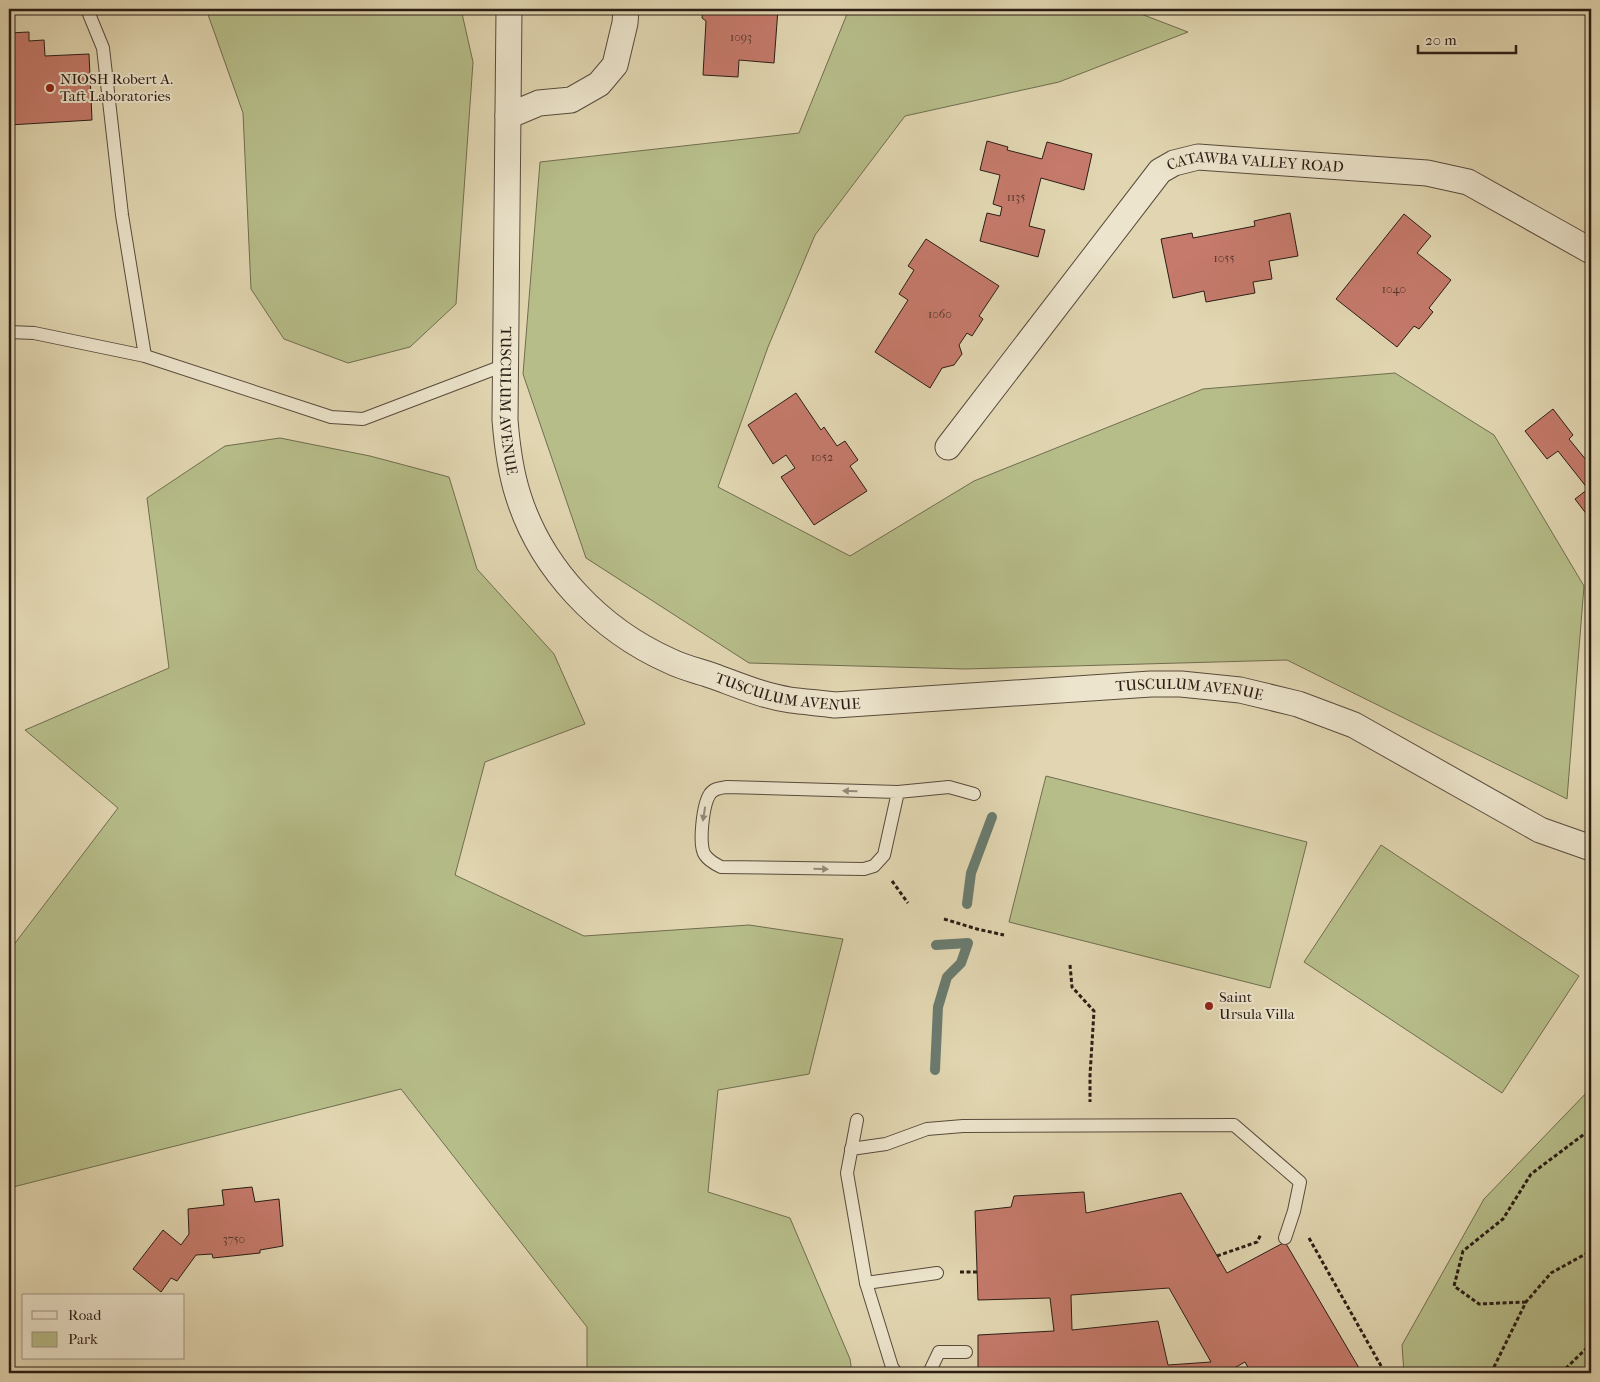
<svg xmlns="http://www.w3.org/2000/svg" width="1600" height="1382" viewBox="0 0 1600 1382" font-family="'IM FELL French Canon',serif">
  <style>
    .green { fill: #b6bd89; stroke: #706d4f }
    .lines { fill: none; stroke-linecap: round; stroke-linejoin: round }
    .stream { stroke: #6a7b6f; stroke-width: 10 }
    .building { fill: #c57a6b; stroke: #2b1d15; fill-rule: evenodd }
    .lane-casing { stroke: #584b3c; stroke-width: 14 }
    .street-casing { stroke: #584b3c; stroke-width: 27 }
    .path { stroke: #2b1d15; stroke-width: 3; stroke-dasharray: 4 2.5; stroke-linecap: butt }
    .lane { stroke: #ece4cc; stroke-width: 12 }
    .street { stroke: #ece4cc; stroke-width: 25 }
    .oneway { fill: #958a7a }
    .poi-dot { fill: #8f2418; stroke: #ece4cc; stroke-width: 2 }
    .labels { text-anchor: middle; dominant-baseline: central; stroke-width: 4; stroke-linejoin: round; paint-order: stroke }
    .number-label { font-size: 12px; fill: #52342a }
    .poi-label { font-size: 15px; fill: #2b1d15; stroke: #ece4cc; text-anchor: start }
    .street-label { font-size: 15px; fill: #2b1d15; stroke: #ece4cc }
  </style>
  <rect width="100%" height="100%" fill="#e1d6b1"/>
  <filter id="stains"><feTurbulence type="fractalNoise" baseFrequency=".004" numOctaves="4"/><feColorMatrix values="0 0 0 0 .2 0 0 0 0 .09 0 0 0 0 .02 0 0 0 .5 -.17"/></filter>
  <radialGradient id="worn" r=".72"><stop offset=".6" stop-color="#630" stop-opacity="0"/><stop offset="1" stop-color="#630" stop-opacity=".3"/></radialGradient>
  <g class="green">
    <polygon points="206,9 461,9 473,62 456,304 410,347 348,363 284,339 251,289 243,113"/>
    <polygon points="849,9 1128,9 1188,32 1059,82 905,116 815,235 768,347 718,487 850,556 974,481 1203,389 1395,373 1494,435 1584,586 1567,799 1287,660 965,669 749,663 586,558 523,374 540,162 799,133"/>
    <polygon points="280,438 370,456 449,477 477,569 554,654 585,724 485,762 455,875 584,936 749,925 843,939 809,1074 718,1090 708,1192 790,1218 850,1359 852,1373 587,1373 587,1327 401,1089 9,1188 9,951 118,808 25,730 169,668 147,498 225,446"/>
    <polygon points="1046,776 1307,842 1270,988 1009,922"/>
    <polygon points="1381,845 1579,976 1502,1093 1304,962"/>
    <polygon points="1591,1088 1591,1373 1404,1373 1402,1345 1484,1199"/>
  </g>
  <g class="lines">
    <g class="stream">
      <polyline points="967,904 971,873 992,817"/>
      <polyline points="935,1070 938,1007 947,977 961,963 968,943 936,945"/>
    </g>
  </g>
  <g class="building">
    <polygon points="703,9 778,9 774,63 739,60 738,77 703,75 706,21 702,18"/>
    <polygon points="29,32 29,41 44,40 45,56 89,54 92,120 9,125 9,33"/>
    <polygon points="987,141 1008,147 1007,150 1042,159 1047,142 1092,154 1084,190 1041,178 1029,226 1045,230 1038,257 980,241 987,213 1000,216 1002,207 993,204 1000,175 980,170"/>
    <polygon points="9,175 12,175 14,218 9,218"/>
    <polygon points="1290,213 1298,256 1269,261 1272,279 1253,282 1255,293 1206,302 1204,291 1173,298 1161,239 1192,233 1193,238 1255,226 1254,221"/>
    <polygon points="1404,214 1431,236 1417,253 1451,280 1429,308 1433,312 1419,329 1414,326 1397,347 1336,299"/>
    <polygon points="926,239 999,286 979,316 983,319 972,336 967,333 959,345 962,354 954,365 942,368 930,388 875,352 908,300 899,294 914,270 908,266"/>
    <polygon points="796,393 821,430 824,427 837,446 845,441 858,460 850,466 867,491 814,525 781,477 795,468 786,455 773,464 748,425"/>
    <polygon points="1553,409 1573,435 1569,439 1591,466 1591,520 1575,499 1588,489 1558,451 1547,459 1525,431"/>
    <polygon points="252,1187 255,1202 279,1199 283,1246 260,1250 260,1253 213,1258 212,1254 196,1255 177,1281 171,1278 161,1292 133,1269 163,1230 181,1245 189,1234 188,1209 224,1205 222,1190"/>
    <path d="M1084 1192 1086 1213 1181 1193 1227 1273 1285 1242 1362 1373H1251L1245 1362 1225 1373H955L978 1372V1335L1054 1331 1050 1298 978 1300 975 1211 1011 1207 1014 1196ZM1169 1288 1211 1362 1168 1365 1158 1321 1072 1330 1071 1295Z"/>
  </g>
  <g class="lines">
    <g class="lane-casing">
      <g id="lane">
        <polyline points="87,9 103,48 122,215 145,356"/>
        <polyline points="9,332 34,333 145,356 331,417 363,419 505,365"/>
        <path d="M898 792 884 855 874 866 864 869 721 867C715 864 709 861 705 855 698 846 703 804 710 794 714 788 721 788 727 787L898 792 949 787 974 794"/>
        <polyline points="857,1120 847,1173 866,1283 892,1367 896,1373"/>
        <polyline points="851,1149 886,1144 927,1129 963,1126 1234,1125 1300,1182 1294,1211 1285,1238"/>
        <polyline points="866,1283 937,1273"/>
        <polyline points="929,1373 939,1352 966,1352"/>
      </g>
    </g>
    <g class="street-casing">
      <g id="street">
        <path id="s1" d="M509 9 505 420C507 445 510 470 518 495 541 569 600 630 670 661 684 668 699 671 713 676 738 685 763 696 790 700 805 702 820 703 835 705L1151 684H1181L1240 690 1298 704 1354 725 1540 830 1591 848"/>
        <polyline points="508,116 539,103 571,100 599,84 615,65 625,23 626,9"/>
        <path id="s2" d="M948 447 1160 171 1174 163 1198 157 1427 173 1468 182 1591 251"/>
      </g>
    </g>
    <g class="path">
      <polyline points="892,881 908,903"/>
      <polyline points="944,919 977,929 1004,935"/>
      <polyline points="1070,965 1072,987 1094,1011 1090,1075 1090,1102"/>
      <polyline points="1309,1238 1385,1373"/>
      <polyline points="1217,1256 1257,1242 1261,1234"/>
      <polyline points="960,1272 977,1272"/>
      <polyline points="1526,1302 1479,1304 1454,1286 1463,1251 1503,1219 1531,1174 1591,1129"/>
      <polyline points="1491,1373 1526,1302 1551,1273 1591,1251"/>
      <polyline points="1561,1373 1591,1344"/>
    </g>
    <use href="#lane" class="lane"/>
    <use href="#street" class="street"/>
  </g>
  <defs><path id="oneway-solid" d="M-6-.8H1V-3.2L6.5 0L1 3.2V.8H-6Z" transform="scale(1.25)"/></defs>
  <g class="oneway">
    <use href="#oneway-solid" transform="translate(850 791) rotate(-178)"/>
    <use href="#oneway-solid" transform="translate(704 814) rotate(99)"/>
    <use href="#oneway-solid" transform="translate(821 869) rotate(1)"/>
  </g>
  <g class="poi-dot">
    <circle cx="50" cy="88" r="5"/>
    <circle cx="1209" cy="1006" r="5"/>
  </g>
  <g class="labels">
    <g class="number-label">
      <text x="741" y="37">1093</text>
      <text x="1016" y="197">1135</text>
      <text x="1224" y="258">1055</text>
      <text x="1394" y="289">1040</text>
      <text x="940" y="314">1060</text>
      <text x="822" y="457">1052</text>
      <text x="234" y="1239">3750</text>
    </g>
    <g class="poi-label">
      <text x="60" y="79">NIOSH Robert A.<tspan x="60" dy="17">Taft Laboratories</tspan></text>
      <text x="1219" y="997">Saint<tspan x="1219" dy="17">Ursula Villa</tspan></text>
    </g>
    <g class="street-label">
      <text stroke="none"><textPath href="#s2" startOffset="446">CATAWBA VALLEY ROAD</textPath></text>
      <text stroke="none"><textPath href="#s1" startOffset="392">TUSCULUM AVENUE</textPath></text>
      <text stroke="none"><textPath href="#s1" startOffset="842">TUSCULUM AVENUE</textPath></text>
      <text stroke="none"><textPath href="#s1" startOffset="1246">TUSCULUM AVENUE</textPath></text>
    </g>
  </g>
  <rect width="1600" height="1382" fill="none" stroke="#e1d6b1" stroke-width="30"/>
  <rect x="10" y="10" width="1580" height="1362" fill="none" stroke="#2b1d15" stroke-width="2.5"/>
  <rect x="15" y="15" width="1570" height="1352" fill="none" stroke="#2b1d15"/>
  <rect x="22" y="1294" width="162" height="65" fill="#ece4cc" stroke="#9f9483"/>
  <rect x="32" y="1311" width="25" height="8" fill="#ece4cc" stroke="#9f9483"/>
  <text x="68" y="1320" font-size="15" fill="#2b1d15">Road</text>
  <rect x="32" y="1332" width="25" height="15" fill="#b6bd89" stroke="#9f9483"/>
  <text x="68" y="1344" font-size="15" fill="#2b1d15">Park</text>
  <path d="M1418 45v8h98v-8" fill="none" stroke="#2b1d15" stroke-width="2.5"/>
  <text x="1425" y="45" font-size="15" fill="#2b1d15" stroke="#ece4cc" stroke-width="4" paint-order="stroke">20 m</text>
  <rect width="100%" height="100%" filter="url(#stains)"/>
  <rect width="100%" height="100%" fill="url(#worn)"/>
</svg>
